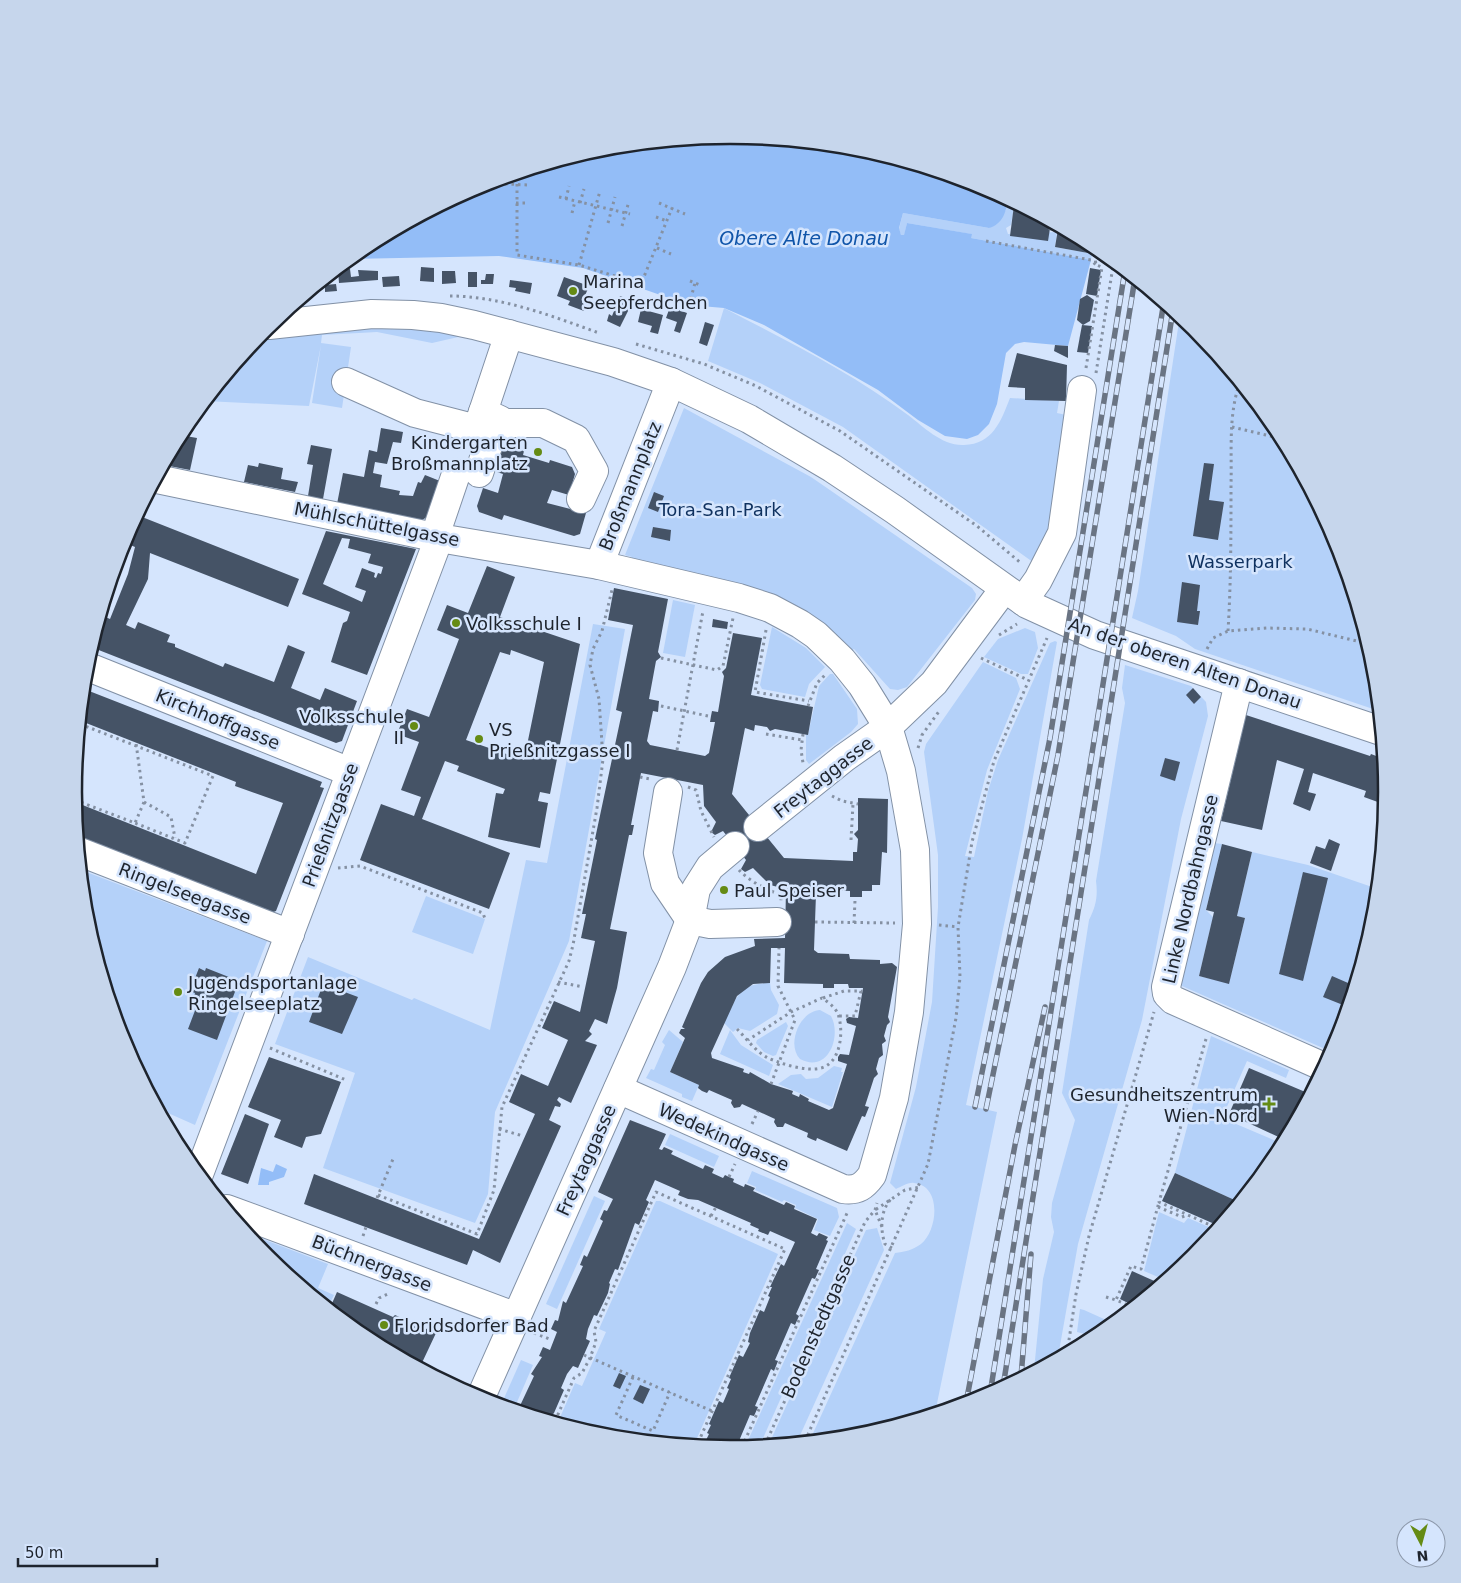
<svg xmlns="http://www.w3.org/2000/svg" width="1461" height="1583" viewBox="0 0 1461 1583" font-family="'DejaVu Sans',sans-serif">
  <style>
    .green { fill: #b4d1f9 }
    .water { fill: #93bdf7 }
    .building { fill: #455366; fill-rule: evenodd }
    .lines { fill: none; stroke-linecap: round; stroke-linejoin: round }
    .minor-casing { stroke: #8291a6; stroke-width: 30 }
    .path { stroke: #8591a3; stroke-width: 3; stroke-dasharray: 2.5 4; stroke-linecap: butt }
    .minor { stroke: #fff; stroke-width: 28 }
    .rail-casing { stroke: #6a7483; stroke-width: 5.5 }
    .rail { stroke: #d5e5fd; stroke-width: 4; stroke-dasharray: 11; stroke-linecap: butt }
    .poi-dot { fill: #658b14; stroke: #d5e5fd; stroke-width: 2 }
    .labels { text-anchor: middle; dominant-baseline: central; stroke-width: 5; stroke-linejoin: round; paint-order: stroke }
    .poi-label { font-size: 18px; fill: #1e242d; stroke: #d5e5fd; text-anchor: start }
    .street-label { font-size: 18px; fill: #1e242d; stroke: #d5e5fd }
    .park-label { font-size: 18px; fill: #0f315f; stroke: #d5e5fd }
    .water-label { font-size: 19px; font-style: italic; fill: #1055a9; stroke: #d5e5fd }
    .rim { fill: none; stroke: #1e242d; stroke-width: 2.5 }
  </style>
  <rect width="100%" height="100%" fill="#d5e5fd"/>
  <g class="green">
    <polygon points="1008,199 1021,206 1014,205 1011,225 1006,228 1008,234 1057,232 1055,247 1088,253 1089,248 1093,248 1091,260 971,238 971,234 907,223 904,236 901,235 899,229 903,213 989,228 1006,210"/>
    <path d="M724 308C787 341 852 373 908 415 924 427 942 446 964 445 993 444 1001 421 1010 398L1059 401 1057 413 1071 416 1057 531 1037 565 843 427 760 383 708 361Z"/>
    <polygon points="1180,315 1195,327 1277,427 1337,540 1375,664 1379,711 1195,649 1176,636 1132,618 1138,591"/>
    <polygon points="386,324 467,335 432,343 377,332 322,335 321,343 351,347 342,408 312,403 321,345 309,406 205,401 257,338"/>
    <polygon points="684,408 811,477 972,588 976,594 975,600 907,687 898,690 890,689 854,649 851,651 631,563 632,557 625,555"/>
    <polygon points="673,600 695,605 685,657 663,653"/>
    <polygon points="593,624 625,629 569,941 495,1112 488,1194 475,1223 323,1168 355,1073 275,1044 308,957 412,1000 414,998 490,1030 526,860 547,863"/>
    <polygon points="772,627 806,648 825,667 809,684 805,697 762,689 760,685"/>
    <polygon points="1025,628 1035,632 1038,648 1028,674 1021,674 984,657 998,639"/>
    <path d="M1055 641 1057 642 1022 839 966 1105 997 1112 935 1413 858 1436 810 1440 895 1253C904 1252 913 1250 921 1244 938 1230 942 1186 914 1183 908 1182 901 1187 896 1189L890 1183 916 1087 932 1002 938 907V855L924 752 926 744 983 662 1016 678 1020 689 987 770 965 856 974 857 988 791 998 760 1050 643Z"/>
    <path d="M1125 665 1191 686 1206 702 1208 716 1181 819 1142 1020 1078 1244 1058 1357 1034 1370 1043 1279 1054 1232 1051 1217 1052 1203 1075 1120 1062 1093 1089 920C1096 906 1098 896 1096 881L1125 703 1122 688Z"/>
    <polygon points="830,674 833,674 857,709 858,724 851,732 809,764 806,760 806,734 808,734 819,686"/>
    <polygon points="1214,843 1222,844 1206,910 1213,917 1199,976 1229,983 1245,918 1237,916 1252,852 1308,865 1378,889 1375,920 1337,1043 1332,1052 1182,986 1181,982"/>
    <polygon points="81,870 267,941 195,1125 159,1109 124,1043 86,919"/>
    <polygon points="426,896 485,919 473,954 412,932"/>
    <path d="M770 983 771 990 779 1005 777 1014 750 1031 738 1028 733 1032 724 1023C736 998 739 983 770 983Z"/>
    <path d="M820 1010 831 1016C842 1036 828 1074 800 1059 786 1044 800 1011 820 1010Z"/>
    <polygon points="786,1022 788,1026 776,1055 773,1056 764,1052 756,1043 757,1040"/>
    <polygon points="669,1030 683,1042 670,1072 699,1085 692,1101 682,1097 682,1094 646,1078 651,1069 654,1070 665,1045 662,1042"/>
    <polygon points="730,1030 741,1045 773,1065 769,1076 720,1054"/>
    <polygon points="1211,1036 1289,1070 1286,1078 1247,1061 1222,1118 1283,1144 1276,1157 1239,1202 1175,1173"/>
    <polygon points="834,1066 842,1068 841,1072 843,1072 832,1107 778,1084 791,1075 801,1074 806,1079 818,1078"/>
    <polygon points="670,1134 719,1156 714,1167 665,1145"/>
    <polygon points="752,1171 837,1208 839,1217 830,1236 814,1230 818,1219 795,1208 796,1205 784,1200 782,1202 755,1190 756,1187 747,1183"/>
    <polygon points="594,1196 605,1201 557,1309 546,1304"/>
    <polygon points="656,1201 660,1201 778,1254 694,1445 602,1436 558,1422 575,1383 582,1386 606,1332 599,1329"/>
    <polygon points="1159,1212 1184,1223 1188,1218 1216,1230 1195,1256 1165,1280 1144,1271"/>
    <polygon points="847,1223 856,1229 760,1445 745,1447"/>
    <polygon points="877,1228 884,1250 797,1442 769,1444 866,1230"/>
    <polygon points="247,1233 328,1264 318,1288 334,1295 330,1303 325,1302 324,1304 266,1256"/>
    <polygon points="1080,1309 1084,1310 1113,1323 1103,1331 1097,1331 1089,1335 1077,1332"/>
    <polygon points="521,1360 533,1365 514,1409 501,1405"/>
  </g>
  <g class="water">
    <path d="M731 135 859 147 982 185 1008 199C1006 212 1003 224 989 228L903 213 899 228 901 235H904L907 223 972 234 971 238 1091 260 1068 346 1024 342 1015 344 1006 353 997 404 989 424 978 435 967 439 945 436 918 420 878 390 764 325 724 308 689 305 583 268 499 256 349 259 366 245 479 185 603 147Z"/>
    <polygon points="276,1164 287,1169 284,1177 269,1182 269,1185 258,1185 261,1168 273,1172"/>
  </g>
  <g class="building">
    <polygon points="1014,205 1021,206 1051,222 1048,241 1010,236"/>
    <polygon points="1058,229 1069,231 1086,241 1086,244 1089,244 1088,253 1055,247"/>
    <polygon points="421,267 434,268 434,282 420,281"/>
    <polygon points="1090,268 1101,270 1097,296 1086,294"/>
    <polygon points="350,269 351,277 359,276 358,270 378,271 378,280 339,283 338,270"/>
    <polygon points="442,271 455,271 456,283 442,284"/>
    <rect x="468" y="272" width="9" height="15"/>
    <polygon points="486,274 494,274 493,284 481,284 481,280 485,280"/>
    <polygon points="399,276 400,286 383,287 382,277"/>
    <polygon points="564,277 589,286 582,303 587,304 584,311 568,305 570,301 557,296"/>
    <polygon points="510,280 532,283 530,294 515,291 516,288 509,287"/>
    <polygon points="336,284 337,291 325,292 325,285"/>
    <polygon points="1087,295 1094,300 1090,321 1083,325 1077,320 1080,299"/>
    <polygon points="620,296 633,301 620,327 607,321 609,314 612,316"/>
    <polygon points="670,307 687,313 680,333 674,331 677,322 666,318"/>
    <polygon points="641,309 663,315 658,334 650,332 652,326 638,322"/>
    <polygon points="705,322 714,325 707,346 699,343"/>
    <polygon points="1082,325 1092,326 1088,353 1077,352"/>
    <polygon points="1055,345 1068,346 1068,358 1054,351"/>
    <polygon points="1017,353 1067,365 1066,401 1025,400 1025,388 1008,387"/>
    <polygon points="381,428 403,432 401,443 393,442 387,464 375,462 373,473 382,475 380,487 400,491 399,495 413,496 418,482 421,483 425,475 440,481 427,517 422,520 337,504 343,473 364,477 369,450 377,452"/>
    <polygon points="180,435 197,438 190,470 164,465"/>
    <polygon points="311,445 332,449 323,499 308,496 313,465 307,464"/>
    <polygon points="504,445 524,451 523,455 549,463 550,460 572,467 575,474 569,495 552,490 547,503 586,513 580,534 574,536 504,515 502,520 479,512 477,506 483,488 498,493 503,474 488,469 494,450"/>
    <polygon points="259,463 283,468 281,479 298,482 295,492 244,482 248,465 258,467"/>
    <polygon points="1204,463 1214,464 1209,500 1224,502 1218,540 1193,536"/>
    <polygon points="654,492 664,496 658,512 648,508"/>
    <polygon points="137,515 299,579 288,607 150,553 148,579 126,625 135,629 138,622 170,635 167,642 175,644 175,647 223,667 225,663 274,682 288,645 305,652 291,688 320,700 325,688 357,701 342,741 336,743 91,647 101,615 110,619 128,574 135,547 123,542"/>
    <polygon points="653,527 671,530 670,541 651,537"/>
    <path d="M326 531 416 549 367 675 331 662 343 623 347 621 350 612 302 594ZM342 538 350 539 348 548 371 554 368 563 383 567 381 574 378 573 376 578 374 577 375 573 362 568 355 587 366 591 362 602 323 584Z"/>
    <path d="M487 566 515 577 500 617 580 644 550 794 540 792 538 801 548 803 540 848 488 837 496 793 503 794 505 789 457 771 459 766 445 761 422 819 510 853 489 909 360 860 381 804 414 816 421 797 401 790 419 742 397 734 407 709 429 717 459 639 437 630 447 605 468 613ZM511 650 544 662 524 760 466 740 500 652 510 655Z"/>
    <polygon points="1182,582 1200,585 1197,611 1200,611 1198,625 1177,622"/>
    <path d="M614 588 668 599 658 652 661 657 656 661 649 699 659 701 658 712 653 711 647 741 650 745 705 756 709 753 715 722H710L711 716 712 711 718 712 724 676 722 672 726 668 733 633 762 638 751 695 813 707 808 735 775 729 770 731 767 727 755 725 754 731 745 728 732 794 784 858 853 861V852H857L858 839 854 834 858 830V798L888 799 887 853 882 852 880 885H872V891H862V897H850V891L820 890 816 894 814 950 818 953 849 954 850 959 880 960V964L892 963 897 967 888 1017 890 1022 887 1025 884 1036 886 1041 882 1044 883 1055 879 1058 876 1069 878 1074 874 1078 865 1106 869 1107 865 1117 862 1116 847 1151 817 1138 816 1141 811 1139 807 1137 808 1133 785 1123 783 1127H777L774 1122 775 1119 742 1104 740 1107 734 1108 731 1103 732 1100 709 1090 707 1093 702 1091 698 1088 699 1085 670 1072 685 1038 679 1033 681 1029H685L682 1027 701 983 708 972 725 957 755 946 754 939 785 938 786 889 770 885 753 868 745 872 741 869 746 860 723 831 715 835 711 832 716 822 704 806 703 785 641 773 631 825H634L632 835H629L610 929 627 932 617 988 607 1024 595 1019 589 1031 592 1034 585 1041 597 1045 571 1103 559 1097 557 1100 561 1104 560 1107 555 1106 549 1120 561 1126 500 1263 473 1250 467 1265 304 1204 314 1174 479 1239 535 1114 509 1102 521 1074 548 1086 568 1040 542 1028 554 1001 580 1012 595 941 581 938 586 914H582L597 840 595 839 622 712 616 710 633 625 608 620ZM771 948H785L784 983 823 984V988H834V984H848L849 988H863L858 1018 849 1017 846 1019 847 1023 856 1026 849 1055 840 1054 838 1057V1061L847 1064 833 1108 829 1110 808 1101 809 1099 800 1094 799 1097 792 1094 793 1091 771 1084 750 1072 749 1074 743 1072 744 1069 712 1058 711 1053 737 996 753 984 770 983Z"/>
    <polygon points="713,619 728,622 727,629 712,627"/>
    <polygon points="1193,688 1201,697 1194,704 1186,695"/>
    <polygon points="84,689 322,782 320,787 324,788 276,911 271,913 78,836 75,802 256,874 283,803 235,786 236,782 81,721"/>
    <polygon points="1246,715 1370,756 1371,754 1384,759 1387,792 1386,805 1364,797 1366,791 1313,773 1308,792 1316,794 1310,811 1293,804 1304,769 1277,760 1262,830 1221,821"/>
    <polygon points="1165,758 1180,762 1175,781 1160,776"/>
    <polygon points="1329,839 1340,844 1331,871 1310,863 1316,846 1325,849"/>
    <polygon points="1222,844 1252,852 1237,916 1245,918 1229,984 1199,976 1214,912 1206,910"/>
    <polygon points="1303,872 1328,878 1303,981 1279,974"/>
    <polygon points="199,968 205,971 206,968 239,981 217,1040 188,1029 196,1008 205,1012 208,1005 193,1000 195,993 190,991"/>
    <polygon points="1332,976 1355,986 1348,1007 1323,997"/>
    <polygon points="323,984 358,997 342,1034 309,1022"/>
    <polygon points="269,1057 341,1082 321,1134 306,1137 302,1148 274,1137 281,1120 248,1107"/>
    <polygon points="1249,1068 1310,1094 1285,1140 1229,1114"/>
    <polygon points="245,1114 269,1124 248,1184 221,1174"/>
    <polygon points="630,1120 666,1134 659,1149 662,1150 664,1147 673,1151 671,1154 703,1169 705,1165 714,1169 712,1173 723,1178 725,1175 729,1177 734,1179 733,1182 744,1187 745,1184 755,1188 753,1191 784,1205 786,1202 795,1206 794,1209 817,1219 811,1233 817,1236 819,1233 828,1237 826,1240 828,1241 816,1269 819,1270 815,1279 812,1278 796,1314 799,1316 795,1325 791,1323 775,1360 778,1361 774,1371 771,1369 755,1406 758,1407 754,1416 750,1415 736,1448 703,1446 709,1434 707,1433 711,1425 709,1424 719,1401 723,1403 729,1389 727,1388 731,1379 729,1378 739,1355 743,1357 750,1343 748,1342 750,1333 760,1310 764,1312 770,1297 768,1296 772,1287 770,1287 781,1264 784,1266 795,1242 770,1231 768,1235 758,1231 759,1229 750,1225 751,1223 698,1200 688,1199 678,1195 680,1191 655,1180 646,1200 649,1202 639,1225 635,1223 618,1270 615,1269 609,1283 610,1284 608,1293 597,1316 594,1315 588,1329 586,1339 590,1341 578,1368 573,1366 567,1374 561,1388 564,1390 554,1413 549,1419 518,1410 534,1376 531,1374 542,1357 539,1356 543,1347 550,1350 557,1332 551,1329 555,1320 558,1321 563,1301 566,1303 583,1266 580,1265 584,1255 587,1257 603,1221 600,1219 604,1210 607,1211 613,1199 598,1192"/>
    <polygon points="1175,1173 1239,1202 1219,1226 1162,1201"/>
    <polygon points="1132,1271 1161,1284 1134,1306 1120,1299"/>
    <polygon points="337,1292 393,1317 395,1315 436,1333 420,1367 374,1342 375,1340 360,1333 330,1308"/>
    <polygon points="619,1373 626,1376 620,1389 613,1386"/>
    <polygon points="640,1385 650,1389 643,1404 633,1399"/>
  </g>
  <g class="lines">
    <g class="minor-casing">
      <g id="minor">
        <polyline points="269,325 372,314 413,315 441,318 474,325 613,362 671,382 749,419 832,468 895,510 1027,604 1095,635 1381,731"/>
        <polyline points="346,382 415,413 477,429"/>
        <polyline points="483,412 477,429 490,440 505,423 543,423 576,439 594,471 581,499"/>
        <polyline points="500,420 483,412 509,334"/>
        <polyline points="479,473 490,440"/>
        <path d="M157 479 439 538 599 565 739 598 770 608 800 624 816 635 842 660 862 685 888 727 901 771 915 850 917 924 909 1012 894 1098 872 1175C864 1186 858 1191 843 1189L618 1089"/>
        <polyline points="599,565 671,382"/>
        <polyline points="1023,601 1038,580 1062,533 1082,390"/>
        <polyline points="86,666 350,772"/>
        <polyline points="1239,683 1166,987 1167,994 1173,1000 1324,1067"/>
        <polyline points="668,792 658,853 665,883 690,920 710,924 777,922"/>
        <polyline points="758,827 844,758 888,727 934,683 1004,589"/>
        <polyline points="80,852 290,934"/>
        <polyline points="199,1174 439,538 438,527 456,474"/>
        <polyline points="227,1209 517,1317"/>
        <polyline points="480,1399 672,967 690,920 696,889 710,867 735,846"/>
      </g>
    </g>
    <g class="path">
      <polyline points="505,184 529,185"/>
      <polyline points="517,184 517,255 579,265 641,284 672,208"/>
      <polyline points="559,197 630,214"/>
      <polyline points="566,199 569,186"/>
      <polyline points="516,203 528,203"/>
      <polyline points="580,203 584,189"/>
      <polyline points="659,203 685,214"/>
      <polyline points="572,213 575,201"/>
      <polyline points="656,217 667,221"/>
      <polyline points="608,223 615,197"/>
      <polyline points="1055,224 1050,229 1064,229"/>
      <polyline points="622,226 629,201"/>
      <polyline points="986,241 1091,260 1096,265"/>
      <polyline points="657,248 671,254"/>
      <polyline points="579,265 600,191"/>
      <polyline points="690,281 700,285"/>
      <path d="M450 296C500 296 552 316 599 333"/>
      <polyline points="689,305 695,283"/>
      <polyline points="636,344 704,364 756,386 840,431 977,526 1022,564"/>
      <polyline points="1086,368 1102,267 1096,265 1093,244"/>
      <polyline points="1096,373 1114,260"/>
      <polyline points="1232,427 1283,439"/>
      <polyline points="766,630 755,692 809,701"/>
      <path d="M1228 631C1231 582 1231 534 1231 485 1232 451 1228 415 1240 382"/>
      <polyline points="999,635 1017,624"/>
      <polyline points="1207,649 1213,638 1228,631 1267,628 1307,629 1369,644"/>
      <polyline points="661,658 717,670 723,666 733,618"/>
      <polyline points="981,658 1028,680"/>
      <polyline points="661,706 708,716"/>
      <polyline points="808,706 817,683 825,675"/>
      <polyline points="80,724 213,776 185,843 135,823"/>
      <polyline points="766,734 802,740"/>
      <polyline points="803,734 801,750 803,763"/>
      <polyline points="918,748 922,735 940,710"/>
      <polyline points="677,750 703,611"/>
      <polyline points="640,777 650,779"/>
      <polyline points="688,787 696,790 701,811 714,837"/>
      <polyline points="832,796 842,801 858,804"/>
      <polyline points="75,800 135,823 144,802 136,743"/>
      <polyline points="144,802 171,817 175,838"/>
      <polyline points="851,840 853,804"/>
      <polyline points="338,868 360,866 483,913 485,919"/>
      <path d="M739 870C749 881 767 890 781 895V901"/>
      <polyline points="815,922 895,923"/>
      <polyline points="854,923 855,900"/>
      <polyline points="939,925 958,927"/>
      <polyline points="558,982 583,987"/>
      <polyline points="823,998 844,991 861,991 855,1016 838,1016"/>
      <path d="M737 1029C746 1038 756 1052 768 1058 782 1064 806 1072 821 1068 841 1063 844 1031 838 1014 835 1007 828 1002 822 998L791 1012 748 1040"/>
      <polyline points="1206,1039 1159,1202 1217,1228"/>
      <polyline points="270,1048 346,1080"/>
      <polyline points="771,1084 795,1020 778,986 779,948"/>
      <polyline points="752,1124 758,1111"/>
      <polyline points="499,1129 523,1136"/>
      <polyline points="729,1177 735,1164"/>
      <polyline points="378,1195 477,1234 494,1190 502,1107 569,961 573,945 597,808 603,759 599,699 590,665 593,649 602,631 612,590"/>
      <polyline points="377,1198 393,1159"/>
      <polyline points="1158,1207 1182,1217 1187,1215"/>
      <polyline points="711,1216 716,1207"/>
      <polyline points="882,1227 875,1210 905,1190 920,1187"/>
      <polyline points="363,1236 366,1227"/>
      <path d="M892 1248 885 1244C880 1229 880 1210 892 1198"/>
      <polyline points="1106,1297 1116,1300"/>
      <polyline points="376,1304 379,1298 388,1294"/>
      <polyline points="326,1305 327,1303"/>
      <polyline points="328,1307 329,1306"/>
      <polyline points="1133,1307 1116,1300 1131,1266 1141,1269 1159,1202"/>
      <polyline points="534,1333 552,1340"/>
      <polyline points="1067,1353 1076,1294 1089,1236 1154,1012"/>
      <polyline points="584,1355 712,1411"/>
      <polyline points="633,1377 616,1415 653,1431 670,1392"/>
      <polyline points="555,1421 574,1378 582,1373 590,1358 596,1342 594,1331 656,1192 785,1249 697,1445"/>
      <polyline points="805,1441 928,1164 956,1018 960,977 958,927 972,842 994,761 1047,638"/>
      <polyline points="765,1445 865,1222 875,1210 877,1203"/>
      <polyline points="742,1447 848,1211"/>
    </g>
    <use href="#minor" class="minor"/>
    <g class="rail-casing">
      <g id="rail">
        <polyline points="975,1107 1050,738 1125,270"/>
        <polyline points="986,1109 1058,755 1135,278"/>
        <polyline points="1021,1377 1031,1254"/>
        <polyline points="1003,1387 1173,310"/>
        <polyline points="990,1394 1164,301"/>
        <polyline points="966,1403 1015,1145 1045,1007"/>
      </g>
    </g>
    <use href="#rail" class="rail"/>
  </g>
  <g class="poi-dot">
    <circle cx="573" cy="291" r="5"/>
    <circle cx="538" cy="452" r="5"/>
    <circle cx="456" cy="623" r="5"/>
    <circle cx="414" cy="726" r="5"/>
    <circle cx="479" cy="739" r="5"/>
    <circle cx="724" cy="890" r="5"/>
    <circle cx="178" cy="992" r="5"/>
    <path d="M1266.5 1096.5h5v5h5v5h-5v5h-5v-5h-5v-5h5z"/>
    <circle cx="384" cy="1325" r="5"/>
  </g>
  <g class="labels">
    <g class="poi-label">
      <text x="583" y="281">Marina<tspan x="583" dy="21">Seepferdchen</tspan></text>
      <text x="528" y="442" text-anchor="end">Kindergarten<tspan x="528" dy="21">Broßmannplatz</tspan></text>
      <text x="466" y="623">Volksschule I</text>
      <text x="404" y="716" text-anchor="end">Volksschule<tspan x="404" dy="21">II</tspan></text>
      <text x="489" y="729">VS<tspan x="489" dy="21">Prießnitzgasse I</tspan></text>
      <text x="734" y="890">Paul Speiser</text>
      <text x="188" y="982">Jugendsportanlage<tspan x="188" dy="21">Ringelseeplatz</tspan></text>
      <text x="1258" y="1094" text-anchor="end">Gesundheitszentrum<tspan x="1258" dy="21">Wien-Nord</tspan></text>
      <text x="394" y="1325">Floridsdorfer Bad</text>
    </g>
    <g class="street-label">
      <text transform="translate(630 486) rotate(-68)">Broßmannplatz</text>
      <text transform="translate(377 524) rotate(11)">Mühlschüttelgasse</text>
      <text transform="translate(1185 663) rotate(19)">An der oberen Alten Donau</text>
      <text transform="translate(218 719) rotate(22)">Kirchhoffgasse</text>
      <text transform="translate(823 777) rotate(-38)">Freytaggasse</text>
      <text transform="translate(330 825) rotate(-70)">Prießnitzgasse</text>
      <text transform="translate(1190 889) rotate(-77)">Linke Nordbahngasse</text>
      <text transform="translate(185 893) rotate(21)">Ringelseegasse</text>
      <text transform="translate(724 1137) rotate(24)">Wedekindgasse</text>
      <text transform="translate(586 1160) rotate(-66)">Freytaggasse</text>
      <text transform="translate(372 1263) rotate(21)">Büchnergasse</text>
      <text transform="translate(818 1326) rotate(-66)">Bodenstedtgasse</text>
    </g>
    <g class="park-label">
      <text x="720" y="509">Tora-San-Park</text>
      <text x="1240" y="561">Wasserpark</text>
    </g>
    <g class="water-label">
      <text x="804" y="238">Obere Alte Donau</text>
    </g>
  </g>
  <path d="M0 0H1461V1583H0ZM82 792a648 648 0 1 1 1296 0a648 648 0 1 1-1296 0Z" fill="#c6d6ec" fill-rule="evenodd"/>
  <path class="rim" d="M82 792a648 648 0 1 1 1296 0a648 648 0 1 1-1296 0Z"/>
  <g transform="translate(1421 1543) rotate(174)"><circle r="24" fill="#d5e5fd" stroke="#8c98aa"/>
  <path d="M0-4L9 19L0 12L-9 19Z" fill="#658b14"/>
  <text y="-8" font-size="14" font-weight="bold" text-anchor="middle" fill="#1e242d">N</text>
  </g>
  <path d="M18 1558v8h139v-8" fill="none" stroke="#1e242d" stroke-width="2.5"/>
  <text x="25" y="1558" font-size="15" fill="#1e242d" stroke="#d5e5fd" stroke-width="4" paint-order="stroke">50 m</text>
</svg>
